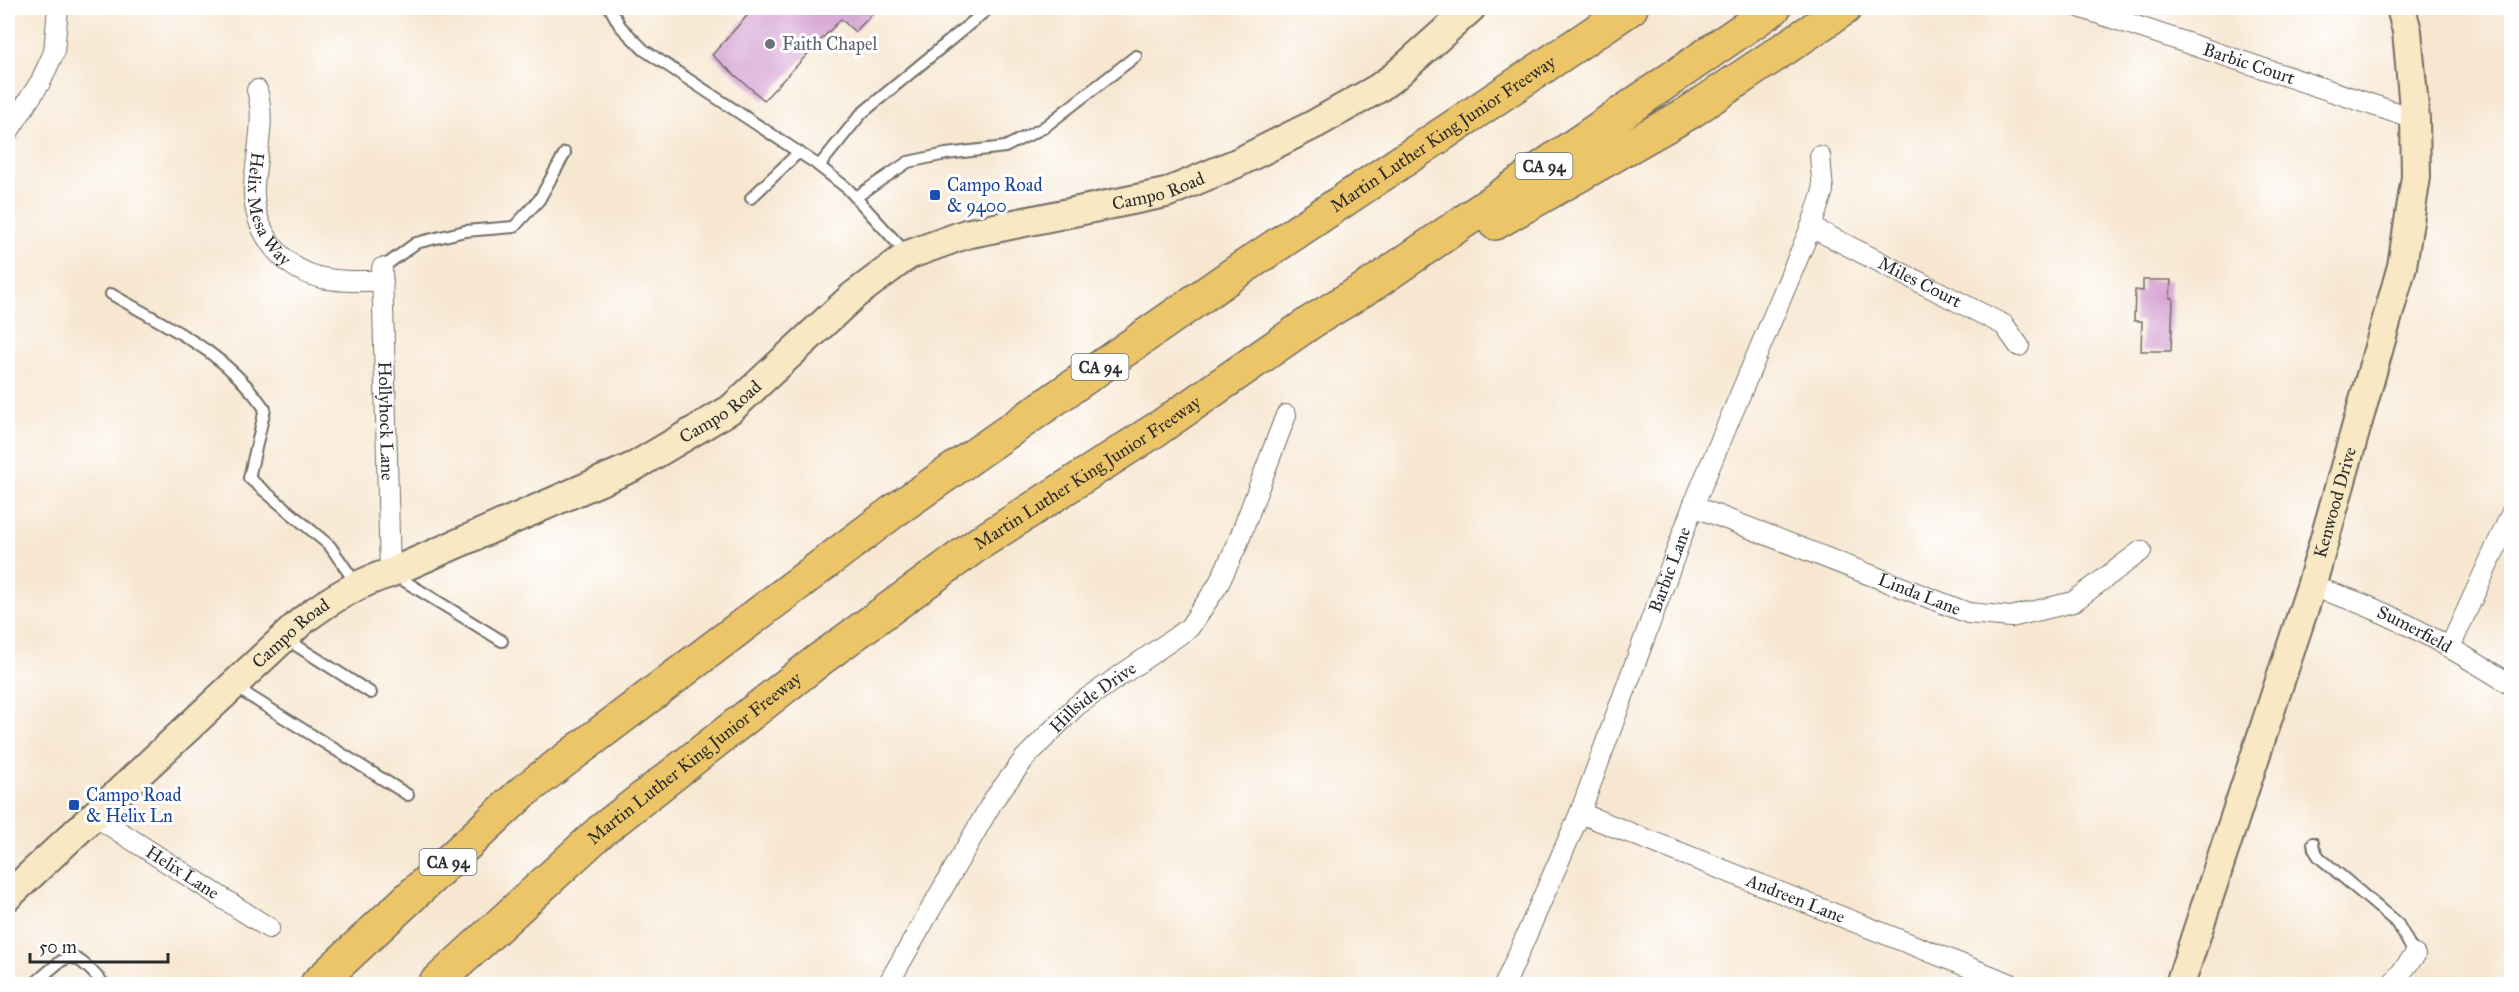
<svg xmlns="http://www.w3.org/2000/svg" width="2519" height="992" viewBox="0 0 2519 992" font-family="'IM FELL Great Primer',serif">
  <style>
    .building { fill: #d199ce }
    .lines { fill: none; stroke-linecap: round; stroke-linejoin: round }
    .service-casing { stroke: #726d65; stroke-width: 14 }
    .minor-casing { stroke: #726d65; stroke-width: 22 }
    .secondary-casing { stroke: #726d65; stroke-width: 32 }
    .motorway-casing { stroke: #726d65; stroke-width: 36 }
    .service { stroke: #fff; stroke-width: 10 }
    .minor { stroke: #fff; stroke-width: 20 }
    .secondary { stroke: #f8e8c3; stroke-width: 28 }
    .motorway { stroke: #edc569; stroke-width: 33 }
    .worship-dot { fill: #6b7280; stroke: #fff; stroke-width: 2 }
    .transit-dot { fill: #1a4fb4; stroke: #fff; stroke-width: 2 }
    .labels { text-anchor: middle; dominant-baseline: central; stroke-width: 6; stroke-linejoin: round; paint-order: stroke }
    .shield { fill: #fff; stroke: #6b6b6b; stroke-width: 1.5 }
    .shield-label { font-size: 16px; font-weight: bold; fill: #2b2b2b }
    .worship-label { font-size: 18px; fill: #5b616d; stroke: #fff; text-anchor: start }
    .street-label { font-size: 18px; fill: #2b2b2b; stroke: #fff }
    .transit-label { font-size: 18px; fill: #164399; stroke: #fff; text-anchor: start }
  </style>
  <rect width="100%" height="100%" fill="#fff"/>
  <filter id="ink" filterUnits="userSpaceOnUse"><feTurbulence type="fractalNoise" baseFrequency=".0167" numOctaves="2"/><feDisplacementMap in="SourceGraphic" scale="12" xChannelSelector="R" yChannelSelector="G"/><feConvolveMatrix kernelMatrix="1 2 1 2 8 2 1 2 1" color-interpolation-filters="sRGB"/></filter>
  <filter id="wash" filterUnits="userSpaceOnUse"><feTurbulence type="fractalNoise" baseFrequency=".008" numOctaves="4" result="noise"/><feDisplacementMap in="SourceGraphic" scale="24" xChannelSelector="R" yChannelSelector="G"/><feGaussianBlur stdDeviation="1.35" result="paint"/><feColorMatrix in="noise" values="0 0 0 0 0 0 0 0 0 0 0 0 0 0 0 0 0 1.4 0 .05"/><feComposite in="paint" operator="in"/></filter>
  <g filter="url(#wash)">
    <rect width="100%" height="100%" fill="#f7e7d1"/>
    <g id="blocks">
      <g class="building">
        <polygon points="754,8 878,8 855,32 841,19 764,100 712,55"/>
        <polygon points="2143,280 2171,280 2170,298 2173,298 2171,351 2141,351 2142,321 2134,321 2135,290 2143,291"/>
      </g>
    </g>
  </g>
  <g filter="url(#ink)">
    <use href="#blocks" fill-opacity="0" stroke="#726d65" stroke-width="1.5"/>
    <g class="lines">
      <g class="service-casing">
        <g id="service">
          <polyline points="610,8 620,26 644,50 815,163 848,189 908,255"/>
          <polyline points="819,166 861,114 989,8"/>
          <polyline points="856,197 908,162 946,154 1005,147 1043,128 1136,56"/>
          <polyline points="751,198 799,152"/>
          <polyline points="382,268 416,243 465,231 514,227 539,200 565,153"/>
          <path d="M111 294C170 328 225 351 265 409L249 478 330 546 357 585"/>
          <polyline points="393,574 502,641"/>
          <polyline points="286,639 371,693"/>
          <polyline points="235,687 408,795"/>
          <polyline points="2313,843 2314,849 2319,857 2398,924 2415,955"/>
          <path d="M34 984C71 952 69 946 104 984"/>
        </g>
      </g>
      <g class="minor-casing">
        <g id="minor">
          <path id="s1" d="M2082 8 2415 119"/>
          <path id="s2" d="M257 90C266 121 256 154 254 186 252 227 278 266 318 277 339 282 361 281 383 281"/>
          <polyline points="8,132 41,81 54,52 58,8"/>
          <path id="s3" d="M1811 227 2004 325 2019 346"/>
          <path id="s4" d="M382 268 390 573"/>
          <path id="s5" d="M1693 506 1968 613 2011 617 2073 602 2141 551"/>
          <path id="s6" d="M2311 587C2384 606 2448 646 2512 685"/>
          <polyline points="2450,647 2512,512"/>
          <path id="s7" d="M1580 813 2011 984"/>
          <path id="s8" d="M95 816 269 928"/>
          <path id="s9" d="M888 984 994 799 1025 758 1076 706 1189 628 1218 585 1237 545 1286 415"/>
          <path id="s10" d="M1505 984 1580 813 1693 506 1811 227 1823 191 1820 156"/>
          <polyline points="2392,984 2415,955"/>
        </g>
      </g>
      <g class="secondary-casing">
        <g id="secondary">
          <path id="s11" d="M8 896 302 621C329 600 357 583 390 573L635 466 731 409 853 296 908 255 966 234 1166 193 1237 163 1315 124 1377 89 1395 76 1471 8"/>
          <path id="s12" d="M2180 984 2311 587 2402 266 2416 177 2415 119 2407 31 2401 8"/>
        </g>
      </g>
      <g class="motorway-casing">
        <g id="motorway">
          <polyline points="1495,223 1690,112 1845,8"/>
          <path id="s13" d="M317 984 524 791 894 511 1238 271 1631 8"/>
          <path id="s14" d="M435 984 601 831 819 660 978 544 1160 427 1311 322 1376 282 1774 8"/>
        </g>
      </g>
      <use href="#service" class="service"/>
      <use href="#minor" class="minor"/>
      <use href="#secondary" class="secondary"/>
      <use href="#motorway" class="motorway"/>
    </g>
  </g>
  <circle class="worship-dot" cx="770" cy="44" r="6"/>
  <g class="transit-dot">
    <rect x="929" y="189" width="12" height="12" rx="3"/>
    <rect x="68" y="799" width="12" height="12" rx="3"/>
  </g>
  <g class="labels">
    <g class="shield">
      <rect x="1515.5" y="153" width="57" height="26" rx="4.5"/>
      <rect x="1071.5" y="354" width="57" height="26" rx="4.5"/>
      <rect x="419.5" y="849" width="57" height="26" rx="4.5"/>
    </g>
    <g class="shield-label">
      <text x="1544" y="166">CA 94</text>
      <text x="1100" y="367">CA 94</text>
      <text x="448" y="862">CA 94</text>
    </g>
    <g class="worship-label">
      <text x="782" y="44">Faith Chapel</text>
    </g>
    <g class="street-label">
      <text stroke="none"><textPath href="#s1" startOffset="176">Barbic Court</textPath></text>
      <text stroke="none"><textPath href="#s13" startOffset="1413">Martin Luther King Junior Freeway</textPath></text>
      <text stroke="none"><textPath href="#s11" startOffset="1376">Campo Road</textPath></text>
      <text stroke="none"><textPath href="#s2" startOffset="123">Helix Mesa Way</textPath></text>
      <text stroke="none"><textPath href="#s3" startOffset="122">Miles Court</textPath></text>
      <text stroke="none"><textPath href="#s11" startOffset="872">Campo Road</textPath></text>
      <text stroke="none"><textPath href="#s4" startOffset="153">Hollyhock Lane</textPath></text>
      <text stroke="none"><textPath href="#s14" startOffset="830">Martin Luther King Junior Freeway</textPath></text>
      <text stroke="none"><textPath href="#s12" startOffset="506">Kenwood Drive</textPath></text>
      <text stroke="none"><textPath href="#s10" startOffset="446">Barbic Lane</textPath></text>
      <text stroke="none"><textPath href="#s5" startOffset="243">Linda Lane</textPath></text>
      <text stroke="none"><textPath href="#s6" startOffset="112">Sumerfield</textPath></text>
      <text stroke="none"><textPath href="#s11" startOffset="386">Campo Road</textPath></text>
      <text stroke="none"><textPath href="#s9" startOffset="356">Hillside Drive</textPath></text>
      <text stroke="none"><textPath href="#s14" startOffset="344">Martin Luther King Junior Freeway</textPath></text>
      <text stroke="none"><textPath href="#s8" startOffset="104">Helix Lane</textPath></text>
      <text stroke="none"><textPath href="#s7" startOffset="232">Andreen Lane</textPath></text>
    </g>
    <g class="transit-label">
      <text x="947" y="185">Campo Road<tspan x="947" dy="21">&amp; 9400</tspan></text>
      <text x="86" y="795">Campo Road<tspan x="86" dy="21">&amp; Helix Ln</tspan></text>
    </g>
  </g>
  <rect width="2519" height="992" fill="none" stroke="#fff" stroke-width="30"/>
  <path d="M30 953v9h138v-9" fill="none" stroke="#2b2b2b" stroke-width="3"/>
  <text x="39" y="953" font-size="18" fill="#2b2b2b" stroke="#ffffff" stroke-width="4.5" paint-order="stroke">50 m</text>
</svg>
